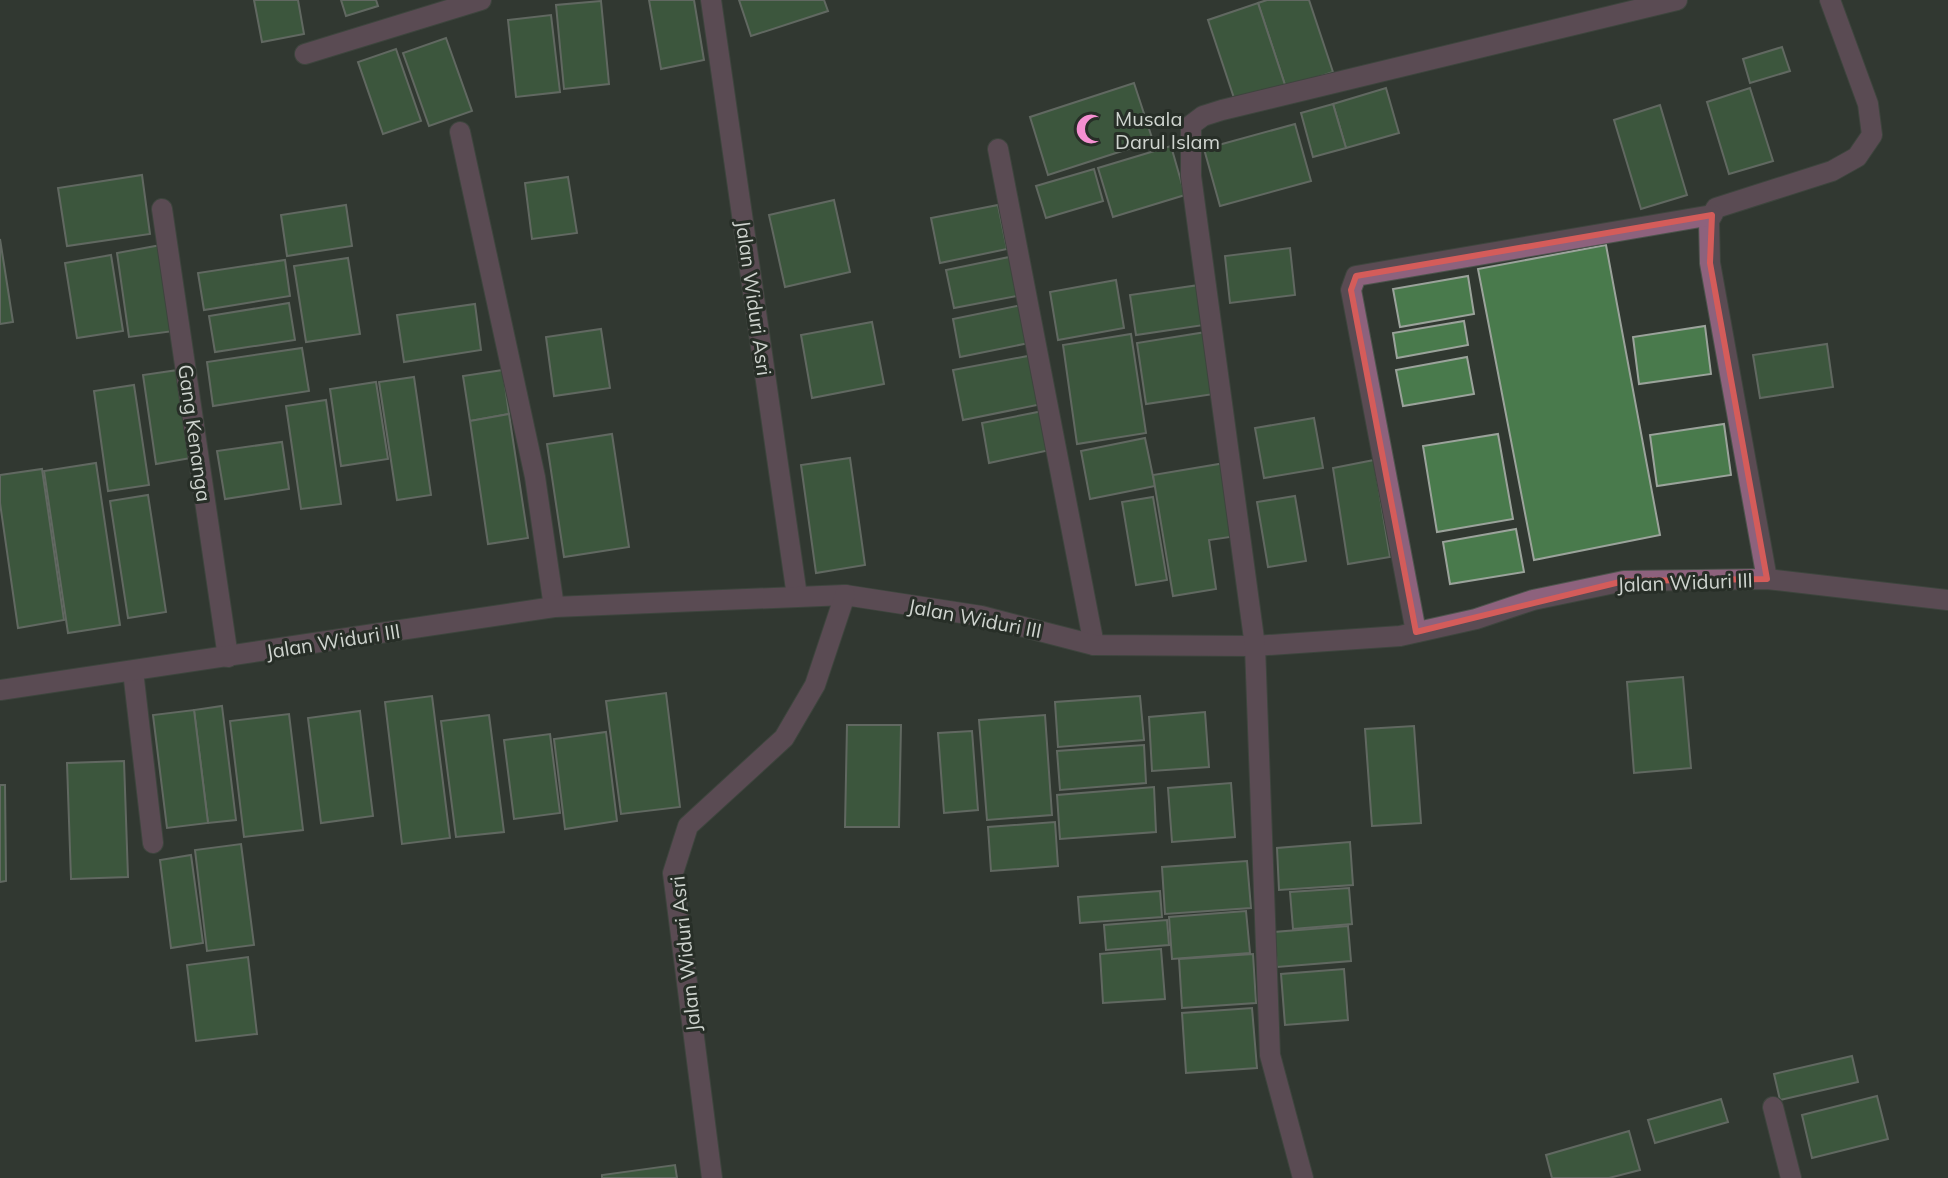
<svg xmlns="http://www.w3.org/2000/svg" width="1948" height="1178" viewBox="0 0 1948 1178" font-family="Mulish,sans-serif">
  <style>
    .building { fill: #497a4c; stroke: #9ba39b; stroke-width: 2 }
    .lines { fill: none; stroke-linecap: round; stroke-linejoin: round }
    .minor-casing { stroke: #4d544d; stroke-width: 22 }
    .minor { stroke: #8d627d; stroke-width: 20 }
    .marked { fill: none; stroke: #d45c5a; stroke-width: 6; stroke-linejoin: round }
    .labels { text-anchor: middle; dominant-baseline: central; stroke-width: 6; stroke-linejoin: round; paint-order: stroke }
    .poi-label { font-size: 20px; fill: #cfd4cf; stroke: #272e27; text-anchor: start }
    .street-label { font-size: 20px; fill: #cfd4cf; stroke: #272e27 }
  </style>
  <rect width="100%" height="100%" fill="#313831"/>
  <g class="building">
    <polygon points="254,0 298,0 304,34 262,42"/>
    <polygon points="341,0 376,0 378,6 346,16"/>
    <polygon points="649,0 694,0 704,60 661,69"/>
    <polygon points="739,0 824,0 828,11 751,36"/>
    <polygon points="1267,0 1309,0 1333,72 1286,88 1258,3"/>
    <polygon points="601,1 609,84 564,89 556,5"/>
    <polygon points="1258,3 1286,88 1236,104 1208,20"/>
    <polygon points="551,15 560,92 516,97 508,20"/>
    <polygon points="446,38 472,111 429,126 403,53"/>
    <polygon points="1782,47 1790,71 1750,83 1743,59"/>
    <polygon points="396,49 421,121 383,134 358,62"/>
    <polygon points="1134,83 1153,141 1048,175 1030,117"/>
    <polygon points="1386,88 1399,133 1346,148 1333,104"/>
    <polygon points="1750,88 1773,161 1729,174 1707,102"/>
    <polygon points="1333,104 1346,148 1313,157 1301,113"/>
    <polygon points="1660,105 1687,195 1641,209 1614,120"/>
    <polygon points="1295,124 1311,181 1220,206 1204,149"/>
    <polygon points="1171,146 1185,195 1113,217 1098,168"/>
    <polygon points="1094,169 1103,201 1046,218 1036,186"/>
    <polygon points="142,175 150,234 67,246 58,188"/>
    <polygon points="568,177 577,233 532,239 525,183"/>
    <polygon points="834,200 850,272 785,287 769,215"/>
    <polygon points="346,205 352,246 287,256 281,215"/>
    <polygon points="998,205 1007,249 940,263 931,218"/>
    <polygon points="0,239 13,322 0,324"/>
    <polygon points="161,245 174,331 129,337 117,253"/>
    <polygon points="1606,245 1660,535 1534,560 1478,269"/>
    <polygon points="1290,248 1295,295 1230,303 1225,256"/>
    <polygon points="111,255 123,331 77,338 65,263"/>
    <polygon points="1014,256 1022,295 954,308 946,270"/>
    <polygon points="348,258 360,334 306,342 294,266"/>
    <polygon points="285,260 290,296 204,310 198,273"/>
    <polygon points="1468,276 1474,314 1400,327 1393,289"/>
    <polygon points="1116,280 1124,328 1058,340 1050,292"/>
    <polygon points="1199,285 1204,325 1136,335 1130,295"/>
    <polygon points="289,303 295,340 215,352 209,316"/>
    <polygon points="475,304 481,350 404,362 397,315"/>
    <polygon points="1022,305 1029,343 960,357 953,319"/>
    <polygon points="1464,321 1468,345 1397,358 1393,333"/>
    <polygon points="872,322 884,384 812,398 801,335"/>
    <polygon points="1705,326 1711,374 1639,384 1633,337"/>
    <polygon points="601,329 610,388 554,396 546,337"/>
    <polygon points="1206,332 1214,394 1146,404 1137,343"/>
    <polygon points="1131,334 1146,433 1077,444 1063,345"/>
    <polygon points="1827,344 1833,387 1760,398 1753,355"/>
    <polygon points="302,348 309,391 213,406 207,362"/>
    <polygon points="1033,355 1042,404 963,420 953,370"/>
    <polygon points="1467,357 1474,394 1403,406 1396,370"/>
    <polygon points="178,370 191,458 156,464 143,375"/>
    <polygon points="503,370 509,414 470,421 463,376"/>
    <polygon points="414,377 431,495 397,500 379,382"/>
    <polygon points="376,382 388,459 341,466 330,389"/>
    <polygon points="134,385 149,485 108,491 94,391"/>
    <polygon points="326,400 341,504 301,509 286,406"/>
    <polygon points="1043,411 1050,450 989,463 982,423"/>
    <polygon points="509,414 528,538 488,544 470,421"/>
    <polygon points="1314,418 1323,468 1264,478 1255,428"/>
    <polygon points="1724,424 1731,475 1657,486 1650,435"/>
    <polygon points="612,434 629,547 564,557 547,444"/>
    <polygon points="1498,434 1513,519 1437,532 1423,446"/>
    <polygon points="1145,438 1155,486 1090,499 1081,451"/>
    <polygon points="282,442 289,489 225,499 217,451"/>
    <polygon points="850,458 865,565 816,573 801,465"/>
    <polygon points="1374,460 1390,557 1348,564 1333,468"/>
    <polygon points="96,463 120,625 68,633 44,471"/>
    <polygon points="1225,463 1237,536 1209,540 1216,589 1173,596 1153,475"/>
    <polygon points="42,469 64,620 18,628 0,503 0,475"/>
    <polygon points="148,495 166,612 128,618 110,501"/>
    <polygon points="1295,496 1306,561 1268,567 1257,502"/>
    <polygon points="1153,497 1167,580 1136,585 1122,502"/>
    <polygon points="1516,529 1524,572 1450,584 1443,542"/>
    <polygon points="1683,677 1691,768 1634,773 1627,682"/>
    <polygon points="666,693 680,807 621,814 606,701"/>
    <polygon points="432,696 450,838 402,844 385,702"/>
    <polygon points="1140,696 1144,740 1058,747 1055,702"/>
    <polygon points="222,706 236,820 208,823 194,710"/>
    <polygon points="194,710 208,823 167,828 153,715"/>
    <polygon points="360,711 373,816 321,823 308,718"/>
    <polygon points="1205,712 1209,767 1152,771 1149,717"/>
    <polygon points="289,714 303,830 244,837 230,721"/>
    <polygon points="489,715 504,832 456,837 441,721"/>
    <polygon points="1045,715 1052,815 987,820 979,720"/>
    <polygon points="847,725 901,725 899,827 845,827"/>
    <polygon points="1414,726 1421,823 1372,826 1365,729"/>
    <polygon points="972,731 978,810 944,813 938,733"/>
    <polygon points="606,732 617,821 565,829 554,739"/>
    <polygon points="550,734 560,813 514,819 504,740"/>
    <polygon points="1144,745 1146,783 1060,790 1057,751"/>
    <polygon points="124,761 128,877 71,879 67,763"/>
    <polygon points="1231,783 1235,837 1172,842 1168,788"/>
    <polygon points="0,785 5,785 6,881 0,882"/>
    <polygon points="1154,787 1156,832 1060,839 1057,795"/>
    <polygon points="1055,822 1058,866 991,871 988,827"/>
    <polygon points="1350,842 1353,885 1279,890 1277,848"/>
    <polygon points="241,844 254,945 207,951 195,850"/>
    <polygon points="191,855 203,943 171,948 160,860"/>
    <polygon points="1247,861 1251,908 1165,914 1162,867"/>
    <polygon points="1349,888 1352,924 1293,929 1290,892"/>
    <polygon points="1160,891 1162,917 1080,923 1078,897"/>
    <polygon points="1246,911 1250,953 1172,959 1169,917"/>
    <polygon points="1167,920 1169,945 1106,950 1104,925"/>
    <polygon points="1348,926 1351,961 1277,967 1274,932"/>
    <polygon points="1161,949 1165,999 1103,1003 1100,954"/>
    <polygon points="1253,954 1256,1003 1182,1008 1179,959"/>
    <polygon points="248,957 257,1034 196,1041 187,965"/>
    <polygon points="1344,969 1348,1020 1285,1025 1281,974"/>
    <polygon points="1252,1008 1257,1068 1186,1073 1182,1013"/>
    <polygon points="1852,1056 1858,1082 1780,1100 1774,1074"/>
    <polygon points="1877,1096 1888,1139 1812,1158 1802,1115"/>
    <polygon points="1721,1099 1728,1122 1655,1143 1648,1120"/>
    <polygon points="1629,1131 1640,1170 1609,1178 1552,1178 1546,1155"/>
    <polygon points="675,1165 677,1178 602,1178 602,1175"/>
  </g>
  <g class="lines">
    <g class="minor-casing">
      <g id="minor">
        <polyline points="711,0 797,596"/>
        <polyline points="305,54 481,0"/>
        <polyline points="460,132 535,477 554,607"/>
        <polyline points="998,149 1094,645"/>
        <polyline points="162,209 228,657"/>
        <polyline points="1767,579 1710,263 1709,221 1716,208 1832,171 1857,157 1872,135 1868,104 1830,0"/>
        <polyline points="1416,632 1351,290 1356,276 1712,215"/>
        <polyline points="133,671 153,843"/>
        <polyline points="0,690 554,607 845,595 981,616 1094,645 1255,646 1400,636 1476,619 1533,600 1624,581 1767,579 1948,600"/>
        <polyline points="1773,1107 1791,1178"/>
        <polyline points="712,1178 673,873 688,826 784,738 815,685 845,595"/>
        <polyline points="1303,1178 1270,1055 1255,646 1191,176 1191,125 1203,116 1222,110 1677,0"/>
      </g>
    </g>
    <use href="#minor" class="minor"/>
  </g>
  <path d="M0 0H1948V1178H0ZM1712 215 1710 263 1767 579 1624 581 1416 632 1351 290 1356 276Z" fill="#313831" fill-opacity=".55" fill-rule="evenodd"/>
  <path class="marked" d="M1712 215 1710 263 1767 579 1624 581 1416 632 1351 290 1356 276Z"/>
  <defs>
    <g id="mosque-bare" transform="scale(2.4)"><path d="M3.5-4.9A6 6 0 1 0 3.5 4.9A5 5 0 1 1 3.5-4.9Z" fill="#f590d1" stroke="#272e27" stroke-width="2.5" paint-order="stroke"/></g>
  </defs>
  <g fill-rule="evenodd">
    <use href="#mosque-bare" x="1091" y="129"/>
  </g>
  <g class="labels">
    <g class="poi-label">
      <text x="1115" y="118">Musala<tspan x="1115" dy="23">Darul Islam</tspan></text>
    </g>
    <g class="street-label">
      <text transform="translate(754 298) rotate(82)">Jalan Widuri Asri</text>
      <text transform="translate(195 433) rotate(82)">Gang Kenanga</text>
      <text transform="translate(1685 582) rotate(-2)">Jalan Widuri III</text>
      <text transform="translate(975 618) rotate(11)">Jalan Widuri III</text>
      <text transform="translate(333 641) rotate(-9)">Jalan Widuri III</text>
      <text transform="translate(685 954) rotate(-96)">Jalan Widuri Asri</text>
    </g>
  </g>
</svg>
